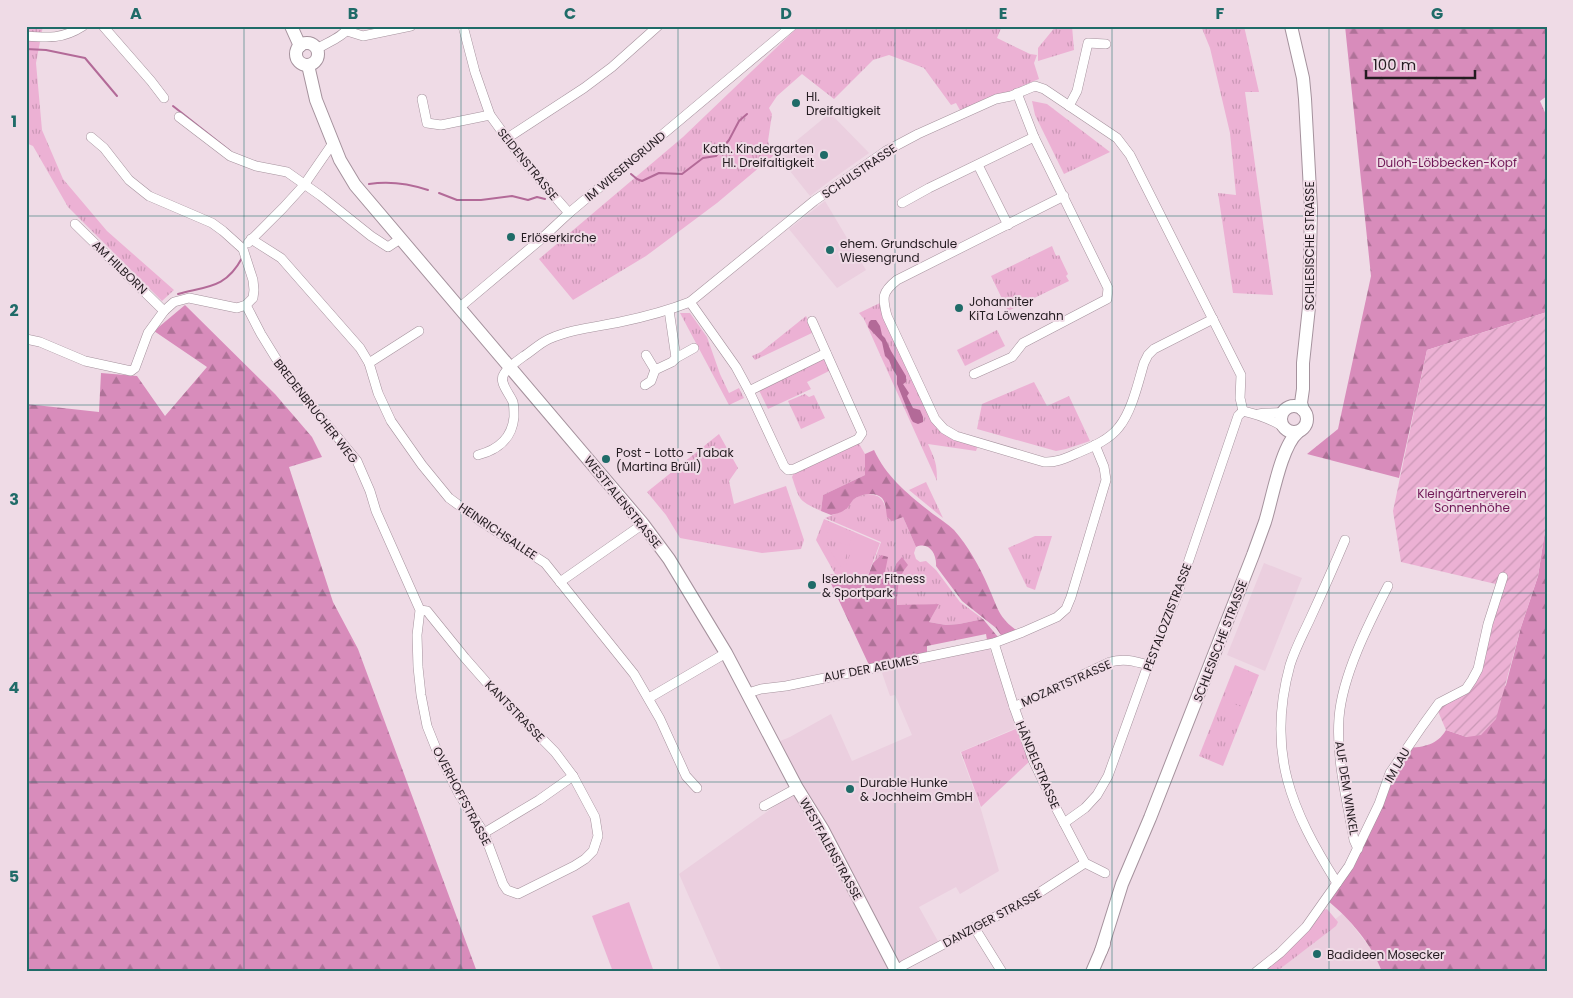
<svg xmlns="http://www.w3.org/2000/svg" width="1573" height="998" viewBox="0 0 1573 998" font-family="Poppins,sans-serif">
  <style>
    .built { fill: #ebcfdf }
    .grass { fill: url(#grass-tufts) }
    .forest { fill: url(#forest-firs) }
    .garden { fill: url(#garden-furrows) }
    .pitch { fill: #ecb1d4 }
    .water { fill: #b36a98 }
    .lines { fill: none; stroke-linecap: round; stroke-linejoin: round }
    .stream { stroke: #b36a98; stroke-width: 2 }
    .minor-casing { stroke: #a5929d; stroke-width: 10 }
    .secondary-casing { stroke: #a5929d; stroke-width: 14 }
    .minor { stroke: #fff; stroke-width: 9 }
    .secondary { stroke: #fff; stroke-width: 12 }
    .grid { fill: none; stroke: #1f6b68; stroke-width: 1; stroke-opacity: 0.55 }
    .poi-dot { fill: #1f6b68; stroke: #efdbe6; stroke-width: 2 }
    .labels { text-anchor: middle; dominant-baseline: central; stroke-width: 4; stroke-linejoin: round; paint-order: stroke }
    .poi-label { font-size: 12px; fill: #241c21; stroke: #efdbe6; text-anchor: start }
    .park-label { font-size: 12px; fill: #701756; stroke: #efdbe6 }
    .street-label { font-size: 12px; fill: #241c21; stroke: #efdbe6 }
    .neatline { fill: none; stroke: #1f6b68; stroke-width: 2 }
    .grid-label { font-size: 16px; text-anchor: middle; font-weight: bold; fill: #1f6b68 }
  </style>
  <defs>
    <pattern id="grass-tufts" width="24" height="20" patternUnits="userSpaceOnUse" patternTransform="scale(1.25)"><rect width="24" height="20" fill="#ecb1d4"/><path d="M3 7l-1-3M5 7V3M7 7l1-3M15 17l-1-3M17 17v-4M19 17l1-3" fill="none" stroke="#ca98b6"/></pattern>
    <pattern id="forest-firs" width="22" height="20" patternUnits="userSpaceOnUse" patternTransform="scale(1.25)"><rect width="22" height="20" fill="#d88cbb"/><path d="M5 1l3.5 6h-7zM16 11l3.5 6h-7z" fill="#af7298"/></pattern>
    <pattern id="garden-furrows" width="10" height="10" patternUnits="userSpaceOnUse" patternTransform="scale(1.25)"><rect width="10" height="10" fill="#ecb1d4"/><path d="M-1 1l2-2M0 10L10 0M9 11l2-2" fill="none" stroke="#ca98b6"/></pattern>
  </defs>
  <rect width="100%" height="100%" fill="#efdbe6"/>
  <g class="built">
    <polygon points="830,113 869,153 831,180 810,196 778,156"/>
    <polygon points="825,201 866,270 837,288 789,229"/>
    <polygon points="1264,563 1302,578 1265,671 1227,655"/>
    <polygon points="989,647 1018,727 960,752 980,806 999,871 960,894 956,887 919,907 939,943 890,972 722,972 679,874 792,794 775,743 790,737 831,714 852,761 912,735 895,695 890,696 881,670"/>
    <polygon points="1343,913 1374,953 1382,972 1268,972"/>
  </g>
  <g class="grass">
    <polygon points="27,26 43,26 36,63 42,130 63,179 107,231 174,290 162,301 68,207 33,146 26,143"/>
    <polygon points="799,26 1002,26 997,38 1030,54 1037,55 1034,63 1039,79 1022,86 1015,92 961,112 956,103 951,105 924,68 889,55 873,60 834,99 802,74 777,96 769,108 772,114 768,141 773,156 717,203 646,256 573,300 539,259 683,137"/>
    <polygon points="1056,26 1072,26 1074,50 1038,61 1038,48"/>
    <polygon points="1201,26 1244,26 1259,92 1245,92 1273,295 1233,293 1218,193 1236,195 1230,133 1210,48"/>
    <polygon points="1032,101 1047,104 1110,152 1064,174 1035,115"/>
    <polygon points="1052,246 1056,256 1059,255 1068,274 1066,276 1069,281 1008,311 991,276"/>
    <path d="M882 302 936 414 947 431 978 445 976 451 928 444C935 460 937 463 937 481L864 319 859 313Z"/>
    <polygon points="680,313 690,313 707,337 720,374 729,393 739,388 744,398 729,405"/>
    <polygon points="806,316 814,332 755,360 752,356 761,352"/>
    <polygon points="997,330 1005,346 965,366 957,350"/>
    <polygon points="825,355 831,370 807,382 811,389 768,409 757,386"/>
    <polygon points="1034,382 1047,406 1069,396 1090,441 1066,449 1056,451 977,429 982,404"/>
    <polygon points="805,394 809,397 814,395 825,418 801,429 788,401"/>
    <polygon points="719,434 738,468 729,481 734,504 786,486 804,540 801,549 762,553 680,538 666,515 647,492"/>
    <path d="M858 442 865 454V475L823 495 821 511C798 500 800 501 792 477L794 473Z"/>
    <polygon points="926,482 943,518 909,490"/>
    <path d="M868 494C879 495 883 498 886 509L903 517 916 547 914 553 916 559 920 562 926 561 936 570 960 602 983 619 959 624 946 625 929 622 939 604 897 606 898 587 901 573 896 564 892 574 885 572 881 555 874 562 881 542 825 518 845 510 851 501 859 496Z"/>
    <polygon points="824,519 880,543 864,586 835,574 816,540"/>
    <polygon points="1035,536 1052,536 1035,590 1027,587 1008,548"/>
    <polygon points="1235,665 1259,675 1223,766 1199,756"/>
    <polygon points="1018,728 1031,760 981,807 961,752"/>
    <polygon points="1327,909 1338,922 1336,926 1276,972 1260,972 1323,910"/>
  </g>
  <g class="forest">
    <polygon points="1345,26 1547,26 1547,96 1540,101 1547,117 1547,312 1427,350 1399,478 1307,454 1338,429 1371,276"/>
    <polygon points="185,305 275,394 312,437 322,457 289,467 333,602 358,649 477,972 26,972 26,404 99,412 101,373 137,376 165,416 207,367 154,331"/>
    <path d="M874 450C887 478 909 495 933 514 940 519 948 524 954 530 968 546 980 567 988 586 998 608 998 618 1019 632L1003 638 996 628 962 601 936 566C937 554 929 541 916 547L903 517 892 521 887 517C886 511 886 503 882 498 875 491 860 494 853 500 850 503 849 507 846 509 843 512 836 514 831 515L821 511 823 495 865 475V454Z"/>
    <path d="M1547 518V972H1382C1372 944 1350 919 1327 900L1360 849 1392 773 1407 748C1425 747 1437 745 1446 730L1467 737 1506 685 1521 627 1538 576Z"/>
    <path d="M881 555 888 557 885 572 892 574 896 564 902 557 908 565C897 578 898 589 897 605L939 604 929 622 946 625 959 624 983 619 998 637 987 640 986 634 927 646V653L869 665 827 575 835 574 864 586 873 563Z"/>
  </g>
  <polygon class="garden" points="1547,312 1547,518 1538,576 1521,627 1496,719 1481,735 1467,737 1446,730 1437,709 1471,689 1477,681 1500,585 1401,562 1393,511 1427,350"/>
  <g class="pitch">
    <polygon points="831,524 854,532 849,546 826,538"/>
    <polygon points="857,535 878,543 864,582 843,574"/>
    <polygon points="826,545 847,553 842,568"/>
    <polygon points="1236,667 1257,676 1245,707 1224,699"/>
    <polygon points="1228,702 1245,708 1240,722 1223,715"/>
    <polygon points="629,902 654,972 613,972 592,916"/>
  </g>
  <polygon class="water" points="871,320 876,320 880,326 882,335 885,338 891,351 906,376 906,382 903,384 909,393 907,396 913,408 920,410 923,417 923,422 918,424 913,422 911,419 897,384 897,376 892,368 889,360 885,356 882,342 868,327 869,322"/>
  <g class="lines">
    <g class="stream">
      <polyline points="26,49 46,50 85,58 117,96"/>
      <polyline points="173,106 230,151"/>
      <polyline points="631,174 637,179 642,181 659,173 682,174 703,158 716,156 729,140 739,121 747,114"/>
      <path d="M369 184C388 181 410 184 428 190"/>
      <polyline points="439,193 457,200 481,200 512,196 528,200 537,197 545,199"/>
      <path d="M178 294C208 286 226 288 242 258"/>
    </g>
    <g class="minor-casing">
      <g id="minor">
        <polyline points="103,26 151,81 164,98"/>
        <polyline points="463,26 475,72 490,115 522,159 569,213"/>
        <polyline points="347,31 363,36 411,26"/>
        <path d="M26 36C48 38 63 39 83 26"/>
        <path d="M317 49C328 42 343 37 350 26"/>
        <polyline points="422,99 427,123 441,125 490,115"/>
        <polyline points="1069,106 1077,91 1088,43 1106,44"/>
        <polyline points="179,117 230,156 256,166 287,172 321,196 371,236 388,247 400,239"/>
        <polyline points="506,139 584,88 612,67 658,26"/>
        <polyline points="978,165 1008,225"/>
        <path d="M1064 196 897 280C882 292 882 297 887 316L935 419 944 429 956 436 1044 462C1057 463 1068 457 1080 452 1094 446 1110 439 1119 427 1132 411 1138 383 1144 363L1148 355 1154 349 1213 319"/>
        <polyline points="902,203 929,188 1034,137"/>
        <polyline points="75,224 164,311"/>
        <polyline points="251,239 281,258 360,348 369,363 378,393 391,421 422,465 449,498 479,520 545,563 634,674 660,719 686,776 697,788"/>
        <polyline points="248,243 283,208 304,185 333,143"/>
        <polyline points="690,302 736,367 749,391 784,466 788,470 794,469 858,439 862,433 812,321"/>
        <polyline points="246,305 261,334 285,373 357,461 370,491 376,511 420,610 417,635 418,667 421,695 427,726 437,751 459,794 484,833 503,884 507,890 518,894 574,866 585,859 593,851 598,836 595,817 573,776 555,752 487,683 465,658 427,611 420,610"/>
        <polyline points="459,308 540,240 569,213 792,26"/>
        <polyline points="26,339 40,342 85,361 131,371 135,368 148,333 164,311 174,302 189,298 237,308 246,305 253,298 254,290 253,280 243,249 223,231 212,223 149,196 129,180 104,148 91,137"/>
        <polyline points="646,355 655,370 672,362 676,358 669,310"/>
        <polyline points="676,358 694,348"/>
        <polyline points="369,363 419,331"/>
        <polyline points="974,374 1012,357 1023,343 1107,299 1108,288 1034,137 1017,93"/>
        <polyline points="645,385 651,381 655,370"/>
        <polyline points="749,391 826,353"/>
        <path d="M1243 411C1257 414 1270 419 1282 426"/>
        <path d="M1258 414C1266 412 1274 414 1283 412"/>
        <path d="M478 455C498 450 512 438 514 417 514 412 514 406 513 402 510 394 498 382 504 374 508 367 517 361 524 356 532 351 540 343 549 339 572 329 596 327 620 322 644 317 667 311 690 302L814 201 886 151 918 134 996 99 1011 96 1035 86 1044 89 1117 138 1130 155 1241 375 1240 398 1243 411"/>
        <polyline points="560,582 643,524"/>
        <polyline points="994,643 1014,707 1033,760 1055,806 1085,863 1105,873"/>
        <polyline points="748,693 761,689 786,686 994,643 1023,632 1057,617 1066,609 1071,597 1106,480 1104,467 1095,445"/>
        <polyline points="649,698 726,653"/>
        <path d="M1014 707 1110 662C1124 658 1134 661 1148 665"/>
        <polyline points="764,806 797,788"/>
        <polyline points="1064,823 1085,808 1097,795 1108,776 1148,665 1177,595 1238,416 1243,411"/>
        <polyline points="484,833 539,800 573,776"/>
        <path d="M1358 849 1354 840C1347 800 1336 759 1339 718 1342 676 1369 623 1388 586"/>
        <path d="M1337 883C1291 810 1266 752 1290 665 1295 649 1303 634 1310 619 1322 593 1334 566 1345 540"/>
        <polyline points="974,927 1002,972"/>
        <polyline points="895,972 904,965 1031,898 1085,863"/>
        <polyline points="1256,972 1280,953 1306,927 1349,866 1379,804 1390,773 1423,725 1439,703 1466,689 1472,680 1478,669 1488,624 1503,577"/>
      </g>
    </g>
    <g class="secondary-casing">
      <g id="secondary">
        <polyline points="291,26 300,46"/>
        <polyline points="1291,26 1303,78 1305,99 1311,209 1309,307 1303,363 1303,389 1301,403 1303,410"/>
        <circle cx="307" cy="54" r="11"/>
        <polyline points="308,65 316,100 340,160 355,185 643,524 669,559 726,653 797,788 823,830 897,972"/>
        <circle cx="1294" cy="419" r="13"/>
        <path d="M1101 951 1122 884 1150 818 1253 555C1257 544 1261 533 1265 522 1272 500 1281 446 1298 432"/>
        <polyline points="1092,972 1104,944"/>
      </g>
    </g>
    <use href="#minor" class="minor"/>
    <use href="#secondary" class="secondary"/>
  </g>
  <path class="grid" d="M244 26V972M461 26V972M678 26V972M895 26V972M1112 26V972M1329 26V972M26 216H1547M26 405H1547M26 593H1547M26 782H1547"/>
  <g class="poi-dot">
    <circle cx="796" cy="103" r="5"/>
    <circle cx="824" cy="155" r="5"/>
    <circle cx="511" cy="237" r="5"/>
    <circle cx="830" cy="250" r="5"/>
    <circle cx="959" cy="308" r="5"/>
    <circle cx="606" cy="459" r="5"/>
    <circle cx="812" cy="585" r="5"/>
    <circle cx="850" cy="789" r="5"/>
    <circle cx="1317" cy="954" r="5"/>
  </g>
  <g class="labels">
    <g class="poi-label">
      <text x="806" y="96">Hl.<tspan x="806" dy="14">Dreifaltigkeit</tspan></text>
      <text x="814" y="148" text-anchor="end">Kath. Kindergarten<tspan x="814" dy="14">Hl. Dreifaltigkeit</tspan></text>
      <text x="521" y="237">Erlöserkirche</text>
      <text x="840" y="243">ehem. Grundschule<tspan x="840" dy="14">Wiesengrund</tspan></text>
      <text x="969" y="301">Johanniter<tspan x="969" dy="14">KiTa Löwenzahn</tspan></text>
      <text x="616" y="452">Post - Lotto - Tabak<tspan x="616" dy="14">(Martina Brüll)</tspan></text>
      <text x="822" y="578">Iserlohner Fitness<tspan x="822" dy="14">&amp; Sportpark</tspan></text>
      <text x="860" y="782">Durable Hunke<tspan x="860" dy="14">&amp; Jochheim GmbH</tspan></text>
      <text x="1327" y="954">Badideen Mosecker</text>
    </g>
    <g class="park-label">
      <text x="1447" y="162">Duloh-Löbbecken-Kopf</text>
      <text x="1472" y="493">Kleingärtnerverein<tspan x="1472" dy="14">Sonnenhöhe</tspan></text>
    </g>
    <g class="street-label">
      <text transform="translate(528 164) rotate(51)">SEIDENSTRASSE</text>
      <text transform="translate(625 166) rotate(-40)">IM WIESENGRUND</text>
      <text transform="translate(859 171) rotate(-34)">SCHULSTRASSE</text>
      <text transform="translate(1309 246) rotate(-90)">SCHLESISCHE STRASSE</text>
      <text transform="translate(120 267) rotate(44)">AM HILBORN</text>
      <text transform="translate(316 411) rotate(52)">BREDENBRUCHER WEG</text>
      <text transform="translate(623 502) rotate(51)">WESTFALENSTRASSE</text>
      <text transform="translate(498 531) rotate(34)">HEINRICHSALLEE</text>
      <text transform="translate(1167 617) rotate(-69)">PESTALOZZISTRASSE</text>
      <text transform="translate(1220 641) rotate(-69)">SCHLESISCHE STRASSE</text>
      <text transform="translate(871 668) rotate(-11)">AUF DER AEUMES</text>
      <text transform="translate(1066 683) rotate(-24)">MOZARTSTRASSE</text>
      <text transform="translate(515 711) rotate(46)">KANTSTRASSE</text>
      <text transform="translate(1038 765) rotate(67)">HÄNDELSTRASSE</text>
      <text transform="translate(1397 765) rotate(-60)">IM LAU</text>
      <text transform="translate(1347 788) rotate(81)">AUF DEM WINKEL</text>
      <text transform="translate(462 796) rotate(62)">OVERHOFFSTRASSE</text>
      <text transform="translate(831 849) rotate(61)">WESTFALENSTRASSE</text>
      <text transform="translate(992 918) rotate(-28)">DANZIGER STRASSE</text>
    </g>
  </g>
  <rect width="1573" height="998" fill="none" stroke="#efdbe6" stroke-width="55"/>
  <path d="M1366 70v8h109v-8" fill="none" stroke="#241c21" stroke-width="2.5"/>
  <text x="1373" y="70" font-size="15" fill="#241c21" stroke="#efdbe6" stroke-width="4" paint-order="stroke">100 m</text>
  <rect x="28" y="28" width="1518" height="942" class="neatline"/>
  <g class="grid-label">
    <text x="136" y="19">A</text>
    <text x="353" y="19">B</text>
    <text x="570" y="19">C</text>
    <text x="786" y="19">D</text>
    <text x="1003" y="19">E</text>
    <text x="1220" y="19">F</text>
    <text x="1437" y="19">G</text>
    <text x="14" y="127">1</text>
    <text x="14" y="316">2</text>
    <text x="14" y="505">3</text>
    <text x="14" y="693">4</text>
    <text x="14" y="882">5</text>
  </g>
</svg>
